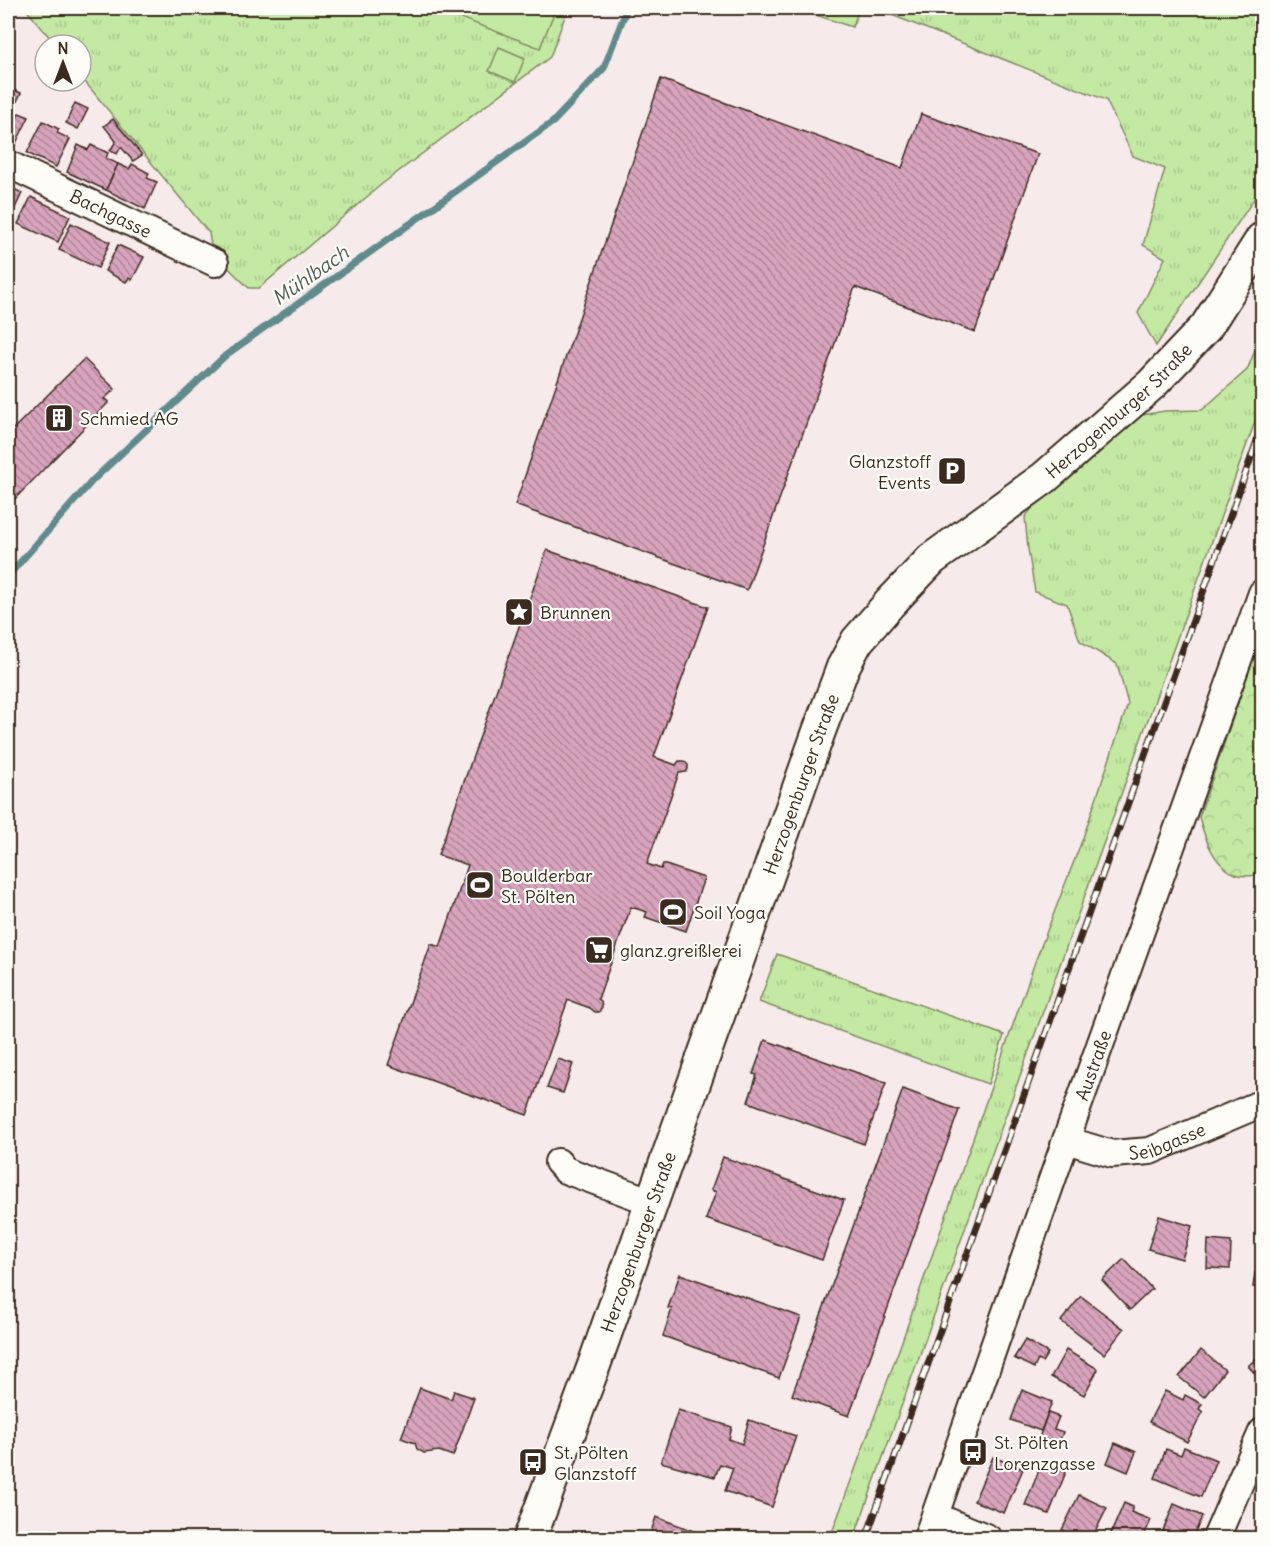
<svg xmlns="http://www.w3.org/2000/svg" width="1270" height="1546" viewBox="0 0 1270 1546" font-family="Delius,sans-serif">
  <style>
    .grass { fill: url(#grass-tufts); stroke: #808a60; stroke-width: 1.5 }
    .forest { fill: url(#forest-crowns); stroke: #808a60; stroke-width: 1.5 }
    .pitch { fill: #c4e9a3; stroke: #808a60; stroke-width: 1.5 }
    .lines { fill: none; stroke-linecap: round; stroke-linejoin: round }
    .stream { stroke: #618b8c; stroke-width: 7 }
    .building { fill: url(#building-back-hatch); stroke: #3b2a1e; stroke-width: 1.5 }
    .minor-casing { stroke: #3b2a1e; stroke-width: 30 }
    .tertiary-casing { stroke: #3b2a1e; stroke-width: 36 }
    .minor { stroke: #fdfcf7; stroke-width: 26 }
    .tertiary { stroke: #fdfcf7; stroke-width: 32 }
    .rail-casing { stroke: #3b2a1e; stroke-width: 7 }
    .rail { stroke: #fdfcf7; stroke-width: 4.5; stroke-dasharray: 14; stroke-linecap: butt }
    .labels { text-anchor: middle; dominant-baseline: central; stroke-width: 4.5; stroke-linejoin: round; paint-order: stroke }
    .street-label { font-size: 18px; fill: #3b2a1e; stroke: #fdfcf7 }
    .poi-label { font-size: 18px; fill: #3b2a1e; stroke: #fdfcf7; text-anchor: start }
    .water-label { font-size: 20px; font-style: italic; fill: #4e5a55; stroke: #fdfcf7 }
  </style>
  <defs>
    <pattern id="grass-tufts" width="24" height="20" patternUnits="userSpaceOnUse" patternTransform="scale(1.5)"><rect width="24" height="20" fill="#c4e9a3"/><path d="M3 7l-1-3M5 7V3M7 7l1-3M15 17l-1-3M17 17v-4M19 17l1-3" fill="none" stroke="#a9c88c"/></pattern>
    <pattern id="forest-crowns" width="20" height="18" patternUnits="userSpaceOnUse" patternTransform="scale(1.5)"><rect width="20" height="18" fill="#c4e9a3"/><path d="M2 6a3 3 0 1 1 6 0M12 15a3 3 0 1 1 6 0" fill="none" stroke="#a9c88c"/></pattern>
    <pattern id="building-back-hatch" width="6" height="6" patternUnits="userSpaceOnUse" patternTransform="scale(1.5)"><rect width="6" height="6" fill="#d8a3bc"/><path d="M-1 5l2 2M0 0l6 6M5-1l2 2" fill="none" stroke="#b08598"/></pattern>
  </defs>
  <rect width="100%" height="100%" fill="#f6eaeb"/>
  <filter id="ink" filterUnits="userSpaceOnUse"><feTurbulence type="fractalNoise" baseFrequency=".0167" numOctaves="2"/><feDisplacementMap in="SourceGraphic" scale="12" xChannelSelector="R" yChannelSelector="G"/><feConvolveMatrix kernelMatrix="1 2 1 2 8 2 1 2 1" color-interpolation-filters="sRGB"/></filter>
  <g filter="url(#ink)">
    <g class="grass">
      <polygon points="25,8 568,8 550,57 382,184 259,288 249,288 212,252 209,233 81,77 81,45 56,45"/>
      <polygon points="874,8 1262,8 1262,182 1254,199 1156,346 1138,313 1165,258 1143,245 1165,169 1133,156 1106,100"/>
      <polygon points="1262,333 1262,402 854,1538 830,1538 901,1344 1035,962 1083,838 1128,704 1117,664 1080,641 1067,604 1035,592 1028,549 1025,517 1042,496 1142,415 1165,411 1202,410 1247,370"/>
      <polygon points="777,954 1004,1035 988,1084 759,1002"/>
    </g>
    <path class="forest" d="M1262 633V875C1255 875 1245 877 1238 875 1214 867 1205 839 1199 817Z"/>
    <g class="pitch">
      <polygon points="434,8 556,8 540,48"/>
      <polygon points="795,8 860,8 852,27"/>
      <polygon points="499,47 525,58 515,82 489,71"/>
    </g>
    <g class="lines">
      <polyline class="stream" points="8,576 93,480 226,355 553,122 604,68 627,8"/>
    </g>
    <g class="building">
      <polygon points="661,79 902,168 921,114 1038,154 975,332 855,287 747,590 515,505"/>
      <polygon points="11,89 21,93 11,114 17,117 19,113 29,117 14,147 8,143 8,96"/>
      <polygon points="75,103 88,109 78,129 66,123"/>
      <polygon points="113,119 142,155 133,161 121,147 117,154 110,151 116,141 104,126"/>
      <polygon points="43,121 59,129 57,133 70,139 56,167 27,153"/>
      <polygon points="78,145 88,150 91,145 108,153 106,158 118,164 106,190 67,172"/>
      <polygon points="118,164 129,169 132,164 149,173 147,178 157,182 145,209 106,190"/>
      <polygon points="8,186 22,193 10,219 8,218"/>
      <polygon points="31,197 70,216 58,242 18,224"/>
      <polygon points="71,223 110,242 98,268 59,250"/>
      <polygon points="118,245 144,257 132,280 129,278 126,282 105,271"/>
      <polygon points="84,359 115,389 104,399 109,402 8,506 8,434"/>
      <polygon points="547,550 708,607 654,757 676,765 679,761 684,761 688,765 688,769 686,772 679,773 647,864 661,869 663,864 704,878 686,931 645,917 647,912 631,907 598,999 601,1001 602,1008 599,1012 595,1012 590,1008 568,1000 527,1115 388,1065 431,944 440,947 468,865 438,855 521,621 519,612 526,609"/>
      <polygon points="765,1040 886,1083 864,1144 748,1102 757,1075 753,1074"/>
      <polygon points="558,1059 573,1064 563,1093 547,1088"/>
      <polygon points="903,1089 959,1110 849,1416 792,1395"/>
      <polygon points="723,1157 844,1200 822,1260 706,1219 716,1192 711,1190"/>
      <polygon points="1159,1216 1192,1226 1182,1259 1148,1249"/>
      <polygon points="1208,1240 1231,1242 1230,1269 1207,1268"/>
      <polygon points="1124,1259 1152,1289 1130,1310 1102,1280"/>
      <polygon points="1255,1273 1262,1274 1262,1288 1253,1287"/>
      <polygon points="680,1274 801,1317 779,1378 663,1336 672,1309 668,1308"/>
      <polygon points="1081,1296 1124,1329 1104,1354 1061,1321"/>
      <polygon points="1025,1340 1048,1353 1042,1362 1038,1360 1034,1368 1014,1358"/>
      <polygon points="1066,1350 1098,1369 1084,1395 1051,1377"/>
      <polygon points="1201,1350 1225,1370 1204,1397 1179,1377"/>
      <polygon points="1262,1353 1262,1381 1248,1366"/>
      <polygon points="420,1388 451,1399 454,1391 474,1398 453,1456 439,1451 424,1453 417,1449 415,1443 401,1438"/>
      <polygon points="1022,1390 1052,1402 1041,1431 1011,1420"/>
      <polygon points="1165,1391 1183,1400 1185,1395 1202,1404 1199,1409 1203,1412 1187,1442 1149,1422"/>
      <polygon points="678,1410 732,1427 729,1439 742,1444 749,1420 796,1436 772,1507 725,1491 733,1468 720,1464 715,1477 661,1462"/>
      <polygon points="1048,1413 1059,1417 1054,1429 1063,1432 1058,1445 1039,1438"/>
      <polygon points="1115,1443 1136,1452 1128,1472 1107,1463"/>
      <polygon points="1184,1447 1216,1460 1201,1497 1155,1478 1166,1449 1181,1455"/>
      <polygon points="993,1457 1023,1469 1004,1513 974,1501"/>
      <polygon points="1042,1463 1066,1472 1049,1514 1025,1505"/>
      <polygon points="1079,1495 1107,1508 1092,1538 1080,1538 1062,1530"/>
      <polygon points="1124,1503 1133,1507 1131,1512 1151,1520 1143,1538 1109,1538"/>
      <polygon points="1174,1504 1202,1516 1193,1538 1160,1538"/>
      <polygon points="656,1517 697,1532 696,1536 702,1538 649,1538"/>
    </g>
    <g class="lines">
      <g class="minor-casing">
        <g id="minor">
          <path id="s1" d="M8 164 215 263"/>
          <path id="s2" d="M1066 1140 1112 1154 1150 1151 1262 1103"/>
          <polyline points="558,1162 565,1170 652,1202"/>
          <polyline points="935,1516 988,1538"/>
          <path id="s3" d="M927 1538 1066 1140 1262 593"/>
          <polyline points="1216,1538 1262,1432"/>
        </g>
      </g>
      <g class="tertiary-casing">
        <g id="tertiary">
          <path id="s4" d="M530 1538 593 1368 818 734 843 667 857 641 890 603 932 559 1044 478 1152 384 1206 327 1262 239"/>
        </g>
      </g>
      <use href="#minor" class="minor"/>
      <use href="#tertiary" class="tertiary"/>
      <g class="rail-casing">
        <polyline id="rail" points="866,1538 1262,427"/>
      </g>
      <use href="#rail" class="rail"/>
    </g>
  </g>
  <defs>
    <g id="building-square" transform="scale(1.5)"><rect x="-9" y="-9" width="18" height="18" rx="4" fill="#3b2a1e" stroke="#fdfcf7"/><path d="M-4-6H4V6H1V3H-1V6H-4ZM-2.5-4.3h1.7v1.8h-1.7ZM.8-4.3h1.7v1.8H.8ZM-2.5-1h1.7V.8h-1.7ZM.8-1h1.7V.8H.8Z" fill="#fff"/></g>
    <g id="parking-square" transform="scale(1.5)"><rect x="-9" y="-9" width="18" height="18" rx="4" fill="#3b2a1e" stroke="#fdfcf7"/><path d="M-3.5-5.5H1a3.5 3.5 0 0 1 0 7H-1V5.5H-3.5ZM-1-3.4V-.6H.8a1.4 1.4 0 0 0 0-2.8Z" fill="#fff"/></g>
    <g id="sight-square" transform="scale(1.5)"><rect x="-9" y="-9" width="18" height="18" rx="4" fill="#3b2a1e" stroke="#fdfcf7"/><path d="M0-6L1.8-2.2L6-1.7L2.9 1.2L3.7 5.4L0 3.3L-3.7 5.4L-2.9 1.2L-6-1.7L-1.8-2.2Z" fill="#fff"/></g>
    <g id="stadium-square" transform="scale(1.5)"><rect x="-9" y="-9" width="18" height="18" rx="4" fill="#3b2a1e" stroke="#fdfcf7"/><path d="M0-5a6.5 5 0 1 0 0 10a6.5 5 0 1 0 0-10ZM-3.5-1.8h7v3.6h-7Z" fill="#fff"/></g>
    <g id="supermarket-square" transform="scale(1.5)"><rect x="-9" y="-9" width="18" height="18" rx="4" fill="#3b2a1e" stroke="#fdfcf7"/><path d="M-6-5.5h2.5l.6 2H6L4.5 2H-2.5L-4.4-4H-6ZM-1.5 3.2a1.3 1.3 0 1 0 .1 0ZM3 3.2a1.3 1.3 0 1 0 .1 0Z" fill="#fff"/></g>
    <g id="bus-square" transform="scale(1.5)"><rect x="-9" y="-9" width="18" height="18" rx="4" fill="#3b2a1e" stroke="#fdfcf7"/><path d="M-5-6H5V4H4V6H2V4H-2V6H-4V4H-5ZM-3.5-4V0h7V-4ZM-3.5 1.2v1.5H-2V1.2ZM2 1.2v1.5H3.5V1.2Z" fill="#fff"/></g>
  </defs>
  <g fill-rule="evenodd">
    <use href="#building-square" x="59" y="418"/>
    <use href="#parking-square" x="952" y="471"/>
    <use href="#sight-square" x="519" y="612"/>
    <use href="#stadium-square" x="480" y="885"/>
    <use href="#stadium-square" x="673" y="912"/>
    <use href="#supermarket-square" x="599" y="950"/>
    <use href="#bus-square" x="973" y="1452"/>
    <use href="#bus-square" x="533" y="1462"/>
  </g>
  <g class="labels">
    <g class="street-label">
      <text stroke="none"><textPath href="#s1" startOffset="114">Bachgasse</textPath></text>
      <text stroke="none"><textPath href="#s4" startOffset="1305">Herzogenburger Straße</textPath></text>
      <text stroke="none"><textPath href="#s4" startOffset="801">Herzogenburger Straße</textPath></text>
      <text stroke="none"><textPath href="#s3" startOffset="501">Austraße</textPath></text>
      <text stroke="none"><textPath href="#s2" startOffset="105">Seibgasse</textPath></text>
      <text stroke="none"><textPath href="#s4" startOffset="315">Herzogenburger Straße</textPath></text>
    </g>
    <g class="poi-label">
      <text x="80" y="418">Schmied AG</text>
      <text x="931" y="461" text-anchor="end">Glanzstoff<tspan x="931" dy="21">Events</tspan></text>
      <text x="540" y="612">Brunnen</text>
      <text x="501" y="875">Boulderbar<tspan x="501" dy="21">St. Pölten</tspan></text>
      <text x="694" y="912">Soil Yoga</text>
      <text x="620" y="950">glanz.greißlerei</text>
      <text x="994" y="1442">St. Pölten<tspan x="994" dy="21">Lorenzgasse</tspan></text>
      <text x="554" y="1452">St. Pölten<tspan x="554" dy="21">Glanzstoff</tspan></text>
    </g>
    <g class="water-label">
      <text transform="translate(310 275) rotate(-35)">Mühlbach</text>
    </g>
  </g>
  <rect width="1270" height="1546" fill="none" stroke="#fdfcf7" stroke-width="30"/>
  <rect x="15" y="15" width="1240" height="1516" fill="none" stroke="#3b2a1e" stroke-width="2" filter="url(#ink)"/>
  <g transform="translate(63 63)"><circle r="28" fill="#fdfcf7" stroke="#afa8a0" stroke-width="1.5"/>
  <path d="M0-4.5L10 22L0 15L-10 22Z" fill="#3b2a1e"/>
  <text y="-9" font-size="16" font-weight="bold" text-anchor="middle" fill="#3b2a1e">N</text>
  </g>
</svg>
